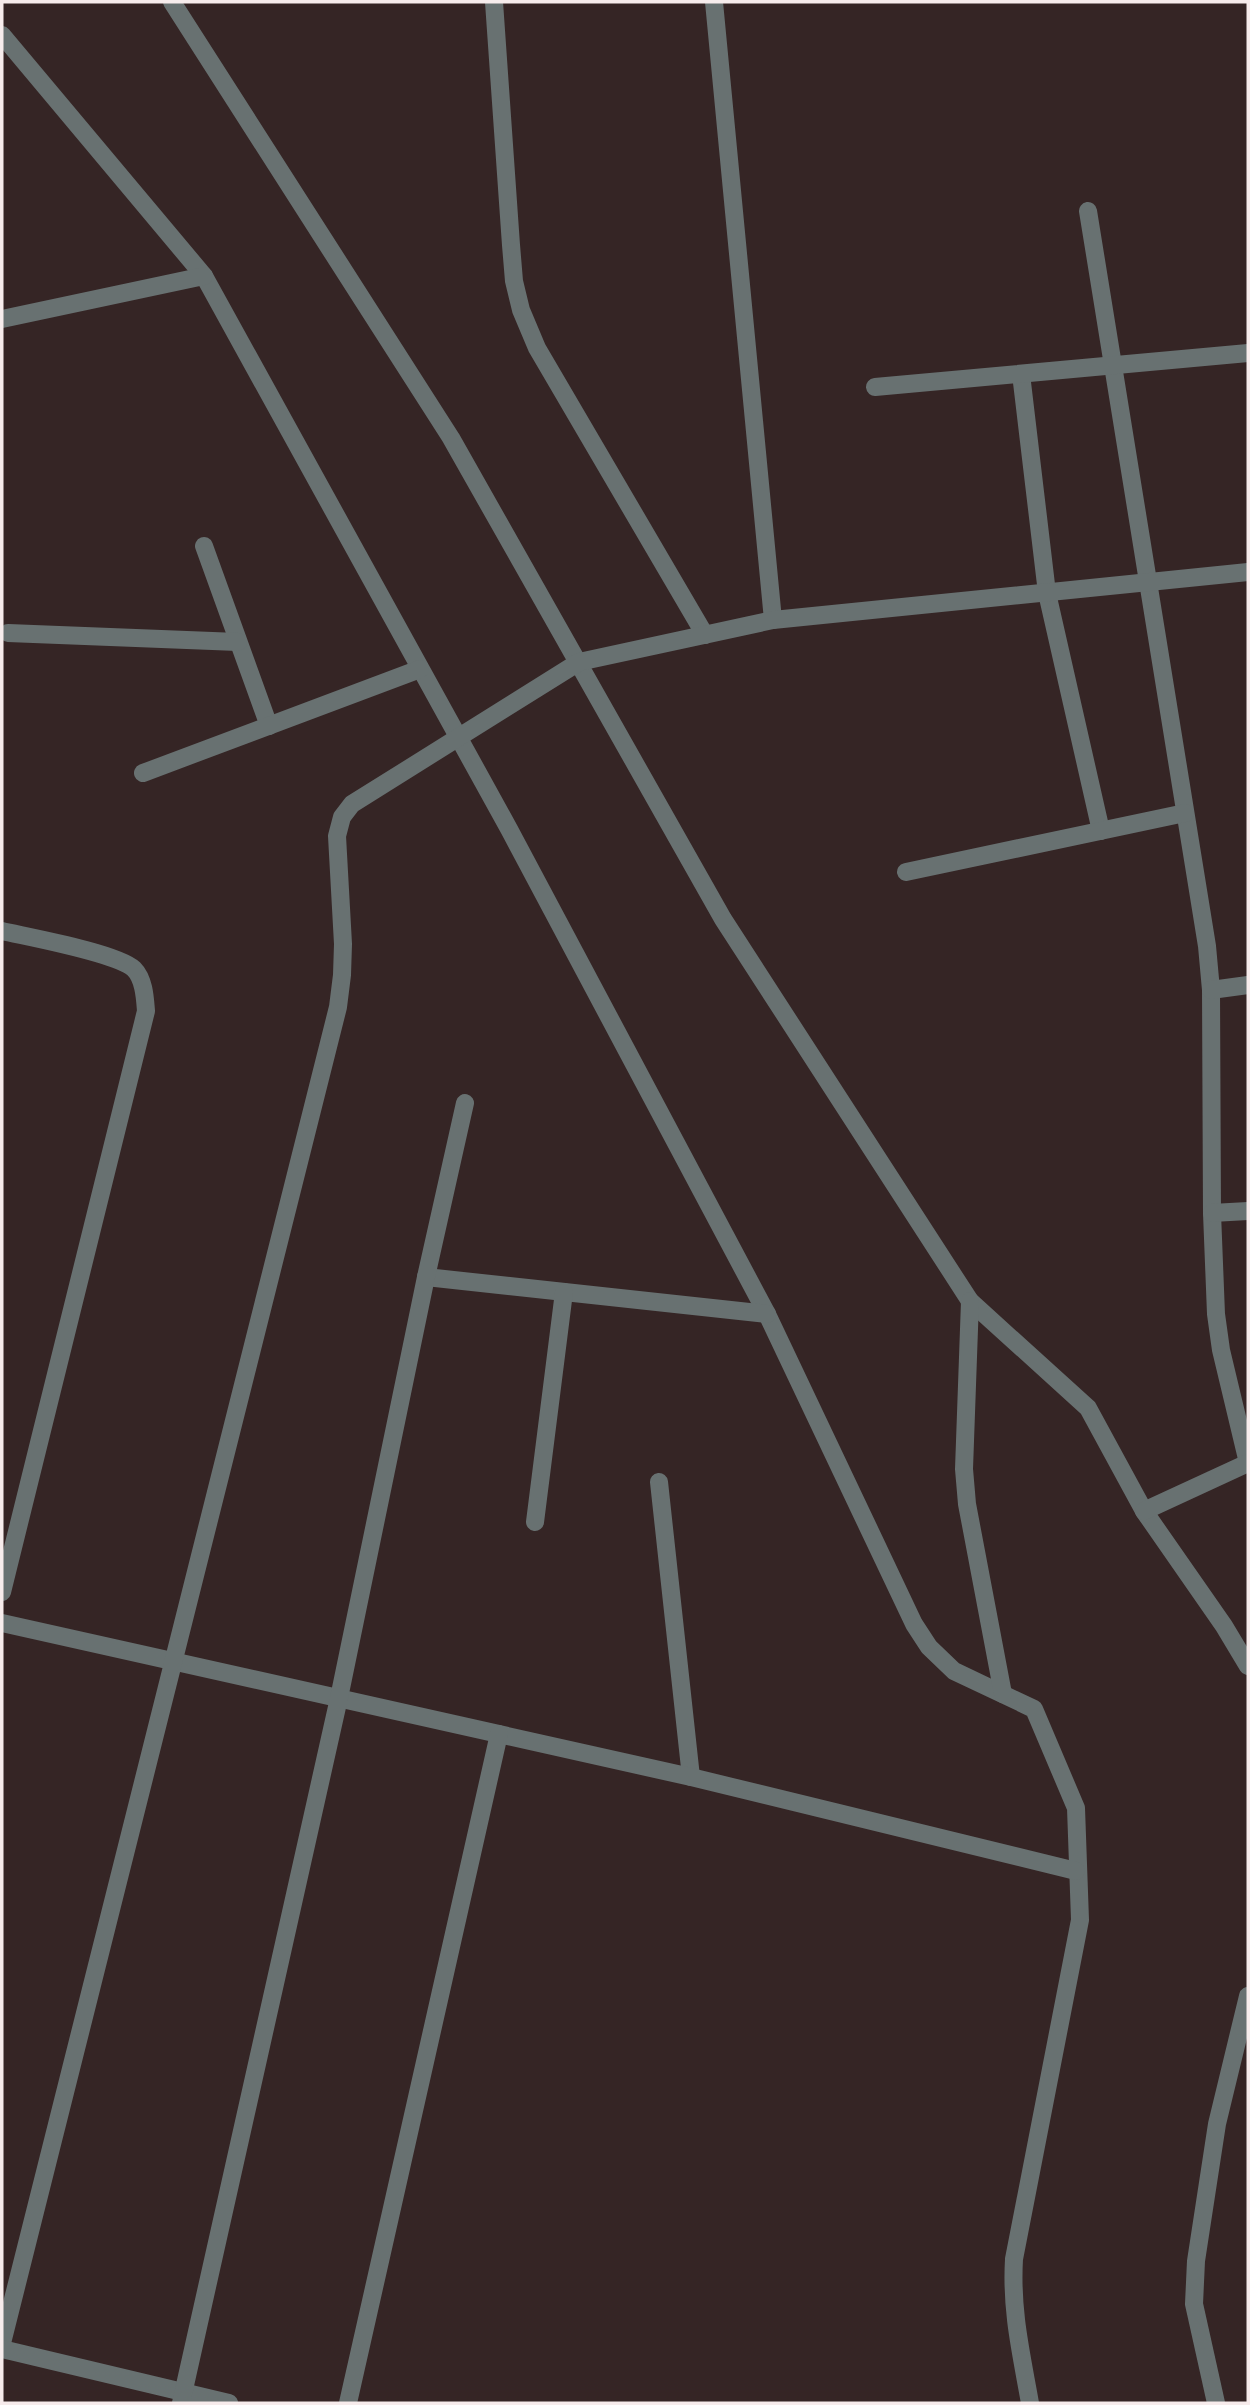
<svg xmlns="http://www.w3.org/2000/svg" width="1250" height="2405" viewBox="0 0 1250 2405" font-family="Georgia,serif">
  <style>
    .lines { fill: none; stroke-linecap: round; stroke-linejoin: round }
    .minor { stroke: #687171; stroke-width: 18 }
  </style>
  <rect width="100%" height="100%" fill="#352525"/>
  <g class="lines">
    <g class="minor">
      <polyline points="172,2 451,438 723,919 970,1301 1088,1408 1144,1511 1224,1626 1248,1666"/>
      <polyline points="494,2 511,245 514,281 521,310 537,348 705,635"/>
      <polyline points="714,2 773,620"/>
      <path d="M2 35 204 276 509 829 767 1314 914 1624 929 1647 954 1671 1034 1709 1076 1808 1080 1920 1014 2259C1011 2311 1021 2352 1030 2403"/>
      <polyline points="1088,211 1207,946 1211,990 1212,1213 1216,1314 1221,1350 1248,1463"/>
      <polyline points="2,319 204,276"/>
      <polyline points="1021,374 1047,593 1101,831"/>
      <polyline points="875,387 1248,353"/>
      <polyline points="204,546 269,726"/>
      <polyline points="8,633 238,642"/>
      <polyline points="143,773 420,669"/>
      <polyline points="906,872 1185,813"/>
      <path d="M2 931C28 937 117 953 134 969 144 979 145 998 146 1011L2 1592"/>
      <polyline points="1211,990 1248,985"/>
      <polyline points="1212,1213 1248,1211"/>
      <polyline points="426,1277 767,1314"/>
      <polyline points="970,1301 964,1469 967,1504 1003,1694"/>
      <polyline points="659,1482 691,1777"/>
      <polyline points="1144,1511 1248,1463"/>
      <polyline points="535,1522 564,1292"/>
      <polyline points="2,1623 691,1777 1076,1871"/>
      <polyline points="2,2343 338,1007 342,975 343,944 337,836 342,817 352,804 579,662 773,620 1248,572"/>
      <polyline points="2,2349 229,2403"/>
      <polyline points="181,2403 339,1698 426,1277 465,1103"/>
      <polyline points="348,2403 499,1734"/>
      <polyline points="1216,2403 1194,2304 1196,2261 1217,2124 1248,1996"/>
    </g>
  </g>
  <rect width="1250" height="2405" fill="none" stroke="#f7ecec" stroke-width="7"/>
</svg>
